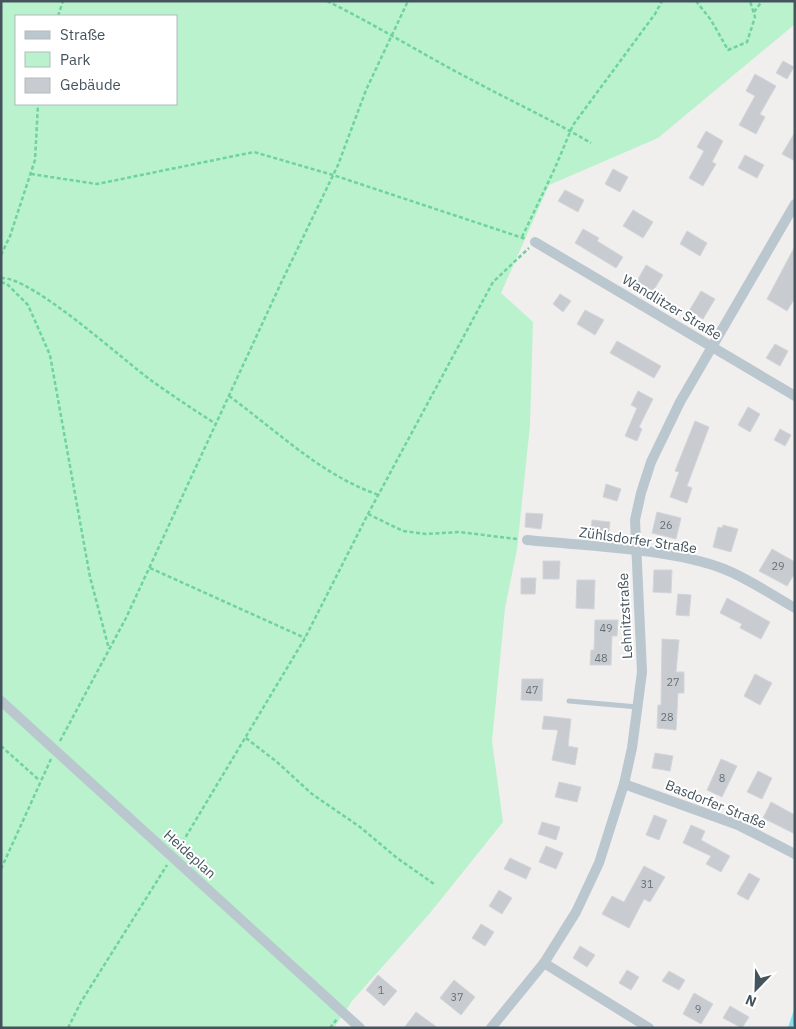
<svg xmlns="http://www.w3.org/2000/svg" width="796" height="1029" viewBox="0 0 796 1029" font-family="'IBM Plex Sans',sans-serif">
  <style>
    .green { fill: #b9f2cd; fill-rule: evenodd }
    .lines { fill: none; stroke-linecap: round; stroke-linejoin: round }
    .stream { stroke: #82e0f3; stroke-width: 4 }
    .building { fill: #c8ccd1; stroke: #d2d5da }
    .path { stroke: #6ed39d; stroke-width: 2.5; stroke-dasharray: 4 2.5; stroke-linecap: butt }
    .lane { stroke: #bbc7cf; stroke-width: 5 }
    .street { stroke: #bbc7cf; stroke-width: 10 }
    .labels { text-anchor: middle; dominant-baseline: central; stroke-width: 4; stroke-linejoin: round; paint-order: stroke }
    .number-label { font-size: 11px; fill: #66717a }
    .street-label { font-size: 14px; fill: #45535d; stroke: #fff }
  </style>
  <rect width="100%" height="100%" fill="#f1eeee"/>
  <path class="green" d="M1 1H795V24L658 138 549 185 501 293 533 322 530 425 517 549 505 608 492 741 503 822 430 913 352 1001 334 1028H1ZM16 16H176V104H16Z"/>
  <g class="lines">
    <polyline class="stream" points="790,1028 795,1013"/>
  </g>
  <g class="building">
    <polygon points="783,61 794,67 787,79 776,73"/>
    <polygon points="755,74 776,86 760,114 765,117 756,134 739,125 755,96 746,91"/>
    <polygon points="706,131 723,141 712,162 716,164 703,186 689,178 704,151 697,147"/>
    <polygon points="795,132 795,161 782,154"/>
    <polygon points="745,155 764,165 757,178 738,168"/>
    <polygon points="613,169 628,177 620,192 605,184"/>
    <polygon points="565,190 584,200 578,212 558,201"/>
    <polygon points="633,210 653,222 643,238 623,226"/>
    <polygon points="583,229 599,238 597,241 623,257 616,268 575,243"/>
    <polygon points="687,231 707,243 700,256 680,244"/>
    <polygon points="795,246 795,298 787,311 767,299"/>
    <polygon points="646,265 663,275 653,291 637,281"/>
    <polygon points="701,291 715,299 703,319 689,311"/>
    <polygon points="560,294 571,301 563,312 553,304"/>
    <polygon points="585,310 604,320 595,335 577,324"/>
    <polygon points="617,341 661,366 654,378 610,353"/>
    <polygon points="775,344 788,351 780,366 766,358"/>
    <polygon points="638,391 653,399 639,427 642,429 637,441 625,436 637,408 631,405"/>
    <polygon points="748,407 760,414 750,432 738,425"/>
    <polygon points="695,421 709,427 687,486 692,488 687,503 670,497 679,472 675,471"/>
    <polygon points="780,429 791,435 785,446 774,440"/>
    <polygon points="606,484 621,489 617,501 603,497"/>
    <polygon points="657,512 681,518 676,539 652,533"/>
    <polygon points="526,513 543,514 541,529 525,527"/>
    <polygon points="592,520 610,522 608,537 591,535"/>
    <polygon points="723,525 738,529 731,552 713,547 718,527 722,528"/>
    <polygon points="772,549 795,562 795,573 787,586 759,571"/>
    <polygon points="543,561 560,561 559,579 543,579"/>
    <polygon points="654,570 672,570 671,593 653,592"/>
    <polygon points="521,578 536,578 535,594 521,594"/>
    <polygon points="577,580 595,580 594,609 576,608"/>
    <polygon points="678,594 691,595 689,616 676,615"/>
    <polygon points="727,598 770,622 761,639 740,628 742,624 720,613"/>
    <polygon points="595,620 618,620 617,636 612,636 611,665 590,665 591,650 594,650"/>
    <polygon points="662,639 679,640 676,672 684,672 684,693 678,693 676,730 657,728 658,705 661,705"/>
    <polygon points="755,674 772,683 760,705 744,696"/>
    <polygon points="522,679 543,679 542,701 521,700"/>
    <polygon points="544,716 571,719 568,746 578,748 575,765 552,760 558,730 542,729"/>
    <polygon points="655,753 673,756 670,771 652,768"/>
    <polygon points="721,759 737,766 722,797 707,790"/>
    <polygon points="758,771 772,778 762,799 747,792"/>
    <polygon points="559,782 581,787 577,802 555,797"/>
    <polygon points="771,802 795,815 795,834 763,818"/>
    <polygon points="654,815 667,820 659,840 646,835"/>
    <polygon points="542,822 560,827 556,840 538,834"/>
    <polygon points="691,825 705,831 701,840 730,856 721,872 706,864 711,856 683,843"/>
    <polygon points="546,846 563,853 556,869 539,862"/>
    <polygon points="510,858 531,868 526,879 504,869"/>
    <polygon points="644,866 665,877 650,902 644,899 629,928 602,914 612,896 624,902"/>
    <polygon points="749,873 760,879 748,900 737,894"/>
    <polygon points="499,890 512,898 502,914 489,906"/>
    <polygon points="481,924 494,932 485,946 472,938"/>
    <polygon points="580,946 595,955 587,967 573,958"/>
    <polygon points="627,970 639,977 631,990 619,983"/>
    <polygon points="669,971 685,980 679,990 662,981"/>
    <polygon points="378,975 397,991 384,1006 366,990"/>
    <polygon points="454,980 475,997 461,1015 440,998"/>
    <polygon points="694,993 713,1004 701,1024 683,1014"/>
    <polygon points="730,1006 749,1017 742,1028 723,1018"/>
    <polygon points="416,1012 438,1028 404,1028"/>
  </g>
  <g class="lines">
    <g class="path">
      <path d="M327 1C376 25 422 54 470 79 511 101 552 120 591 143"/>
      <polyline points="696,1 711,20 728,50 747,42 755,17 750,1"/>
      <polyline points="754,12 762,1"/>
      <polyline points="58,16 63,1"/>
      <polyline points="31,174 97,184 254,152 333,175 526,239"/>
      <polyline points="522,237 555,168 573,125 655,14 662,1"/>
      <polyline points="1,255 10,236 35,160 38,104"/>
      <path d="M1 278C31 276 123 360 152 381 173 396 194 410 216 424"/>
      <polyline points="1,282 7,284 28,305 50,355 90,577 109,649"/>
      <path d="M229 396C276 430 322 476 379 495"/>
      <polyline points="368,514 403,531 426,534 459,532 517,539"/>
      <polyline points="150,568 305,638"/>
      <polyline points="246,738 277,762 312,794 360,827 397,858 434,884"/>
      <polyline points="60,741 126,618 282,281 338,165 366,90 408,1"/>
      <polyline points="1,746 39,780"/>
      <polyline points="179,848 305,638 368,514 493,282 529,248"/>
      <polyline points="1,869 51,759"/>
      <polyline points="68,1028 81,1002 167,865"/>
      <polyline points="330,1028 337,1019"/>
    </g>
    <polyline class="lane" points="569,701 638,707"/>
    <g class="street">
      <polyline points="535,242 795,396"/>
      <path d="M527 540C585 546 670 548 724 569 749 579 772 595 795 608"/>
      <polyline points="1,701 360,1028"/>
      <polyline points="624,784 738,825 795,854"/>
      <polyline points="544,963 649,1028"/>
      <polyline points="491,1028 544,963 576,912 599,863 624,784 632,748 642,672 635,520 641,493 651,462 680,402 795,204"/>
    </g>
  </g>
  <g class="labels">
    <g class="number-label">
      <text x="666" y="525">26</text>
      <text x="778" y="566">29</text>
      <text x="606" y="628">49</text>
      <text x="601" y="658">48</text>
      <text x="673" y="682">27</text>
      <text x="532" y="690">47</text>
      <text x="667" y="717">28</text>
      <text x="722" y="778">8</text>
      <text x="647" y="884">31</text>
      <text x="381" y="990">1</text>
      <text x="457" y="997">37</text>
      <text x="698" y="1009">9</text>
    </g>
    <g class="street-label">
      <text transform="translate(672 307) rotate(31)">Wandlitzer Straße</text>
      <text transform="translate(638 540) rotate(8)">Zühlsdorfer Straße</text>
      <text transform="translate(625 616) rotate(-93)">Lehnitzstraße</text>
      <text transform="translate(716 804) rotate(22)">Basdorfer Straße</text>
      <text transform="translate(190 854) rotate(42)">Heideplan</text>
    </g>
  </g>
  <rect width="796" height="1029" fill="none" stroke="#45535d" stroke-width="5"/>
  <rect x="15" y="15" width="162" height="90" fill="#ffffff" stroke="#b5babe"/>
  <rect x="25" y="31" width="25" height="8" fill="#bbc7cf" stroke="#b5babe"/>
  <text x="60" y="40" font-size="15" fill="#45535d">Straße</text>
  <rect x="25" y="52" width="25" height="15" fill="#b9f2cd" stroke="#b5babe"/>
  <text x="60" y="65" font-size="15" fill="#45535d">Park</text>
  <rect x="25" y="78" width="25" height="15" fill="#c8ccd1" stroke="#b5babe"/>
  <text x="60" y="90" font-size="15" fill="#45535d">Gebäude</text>
  <g transform="translate(756 989) rotate(203)" stroke="#ffffff" stroke-width="4" paint-order="stroke">
  <path d="M0-4L9 19L0 12L-9 19Z" fill="#45535d"/>
  <text y="-8" font-size="14" font-weight="bold" text-anchor="middle" fill="#45535d">N</text>
  </g>
</svg>
